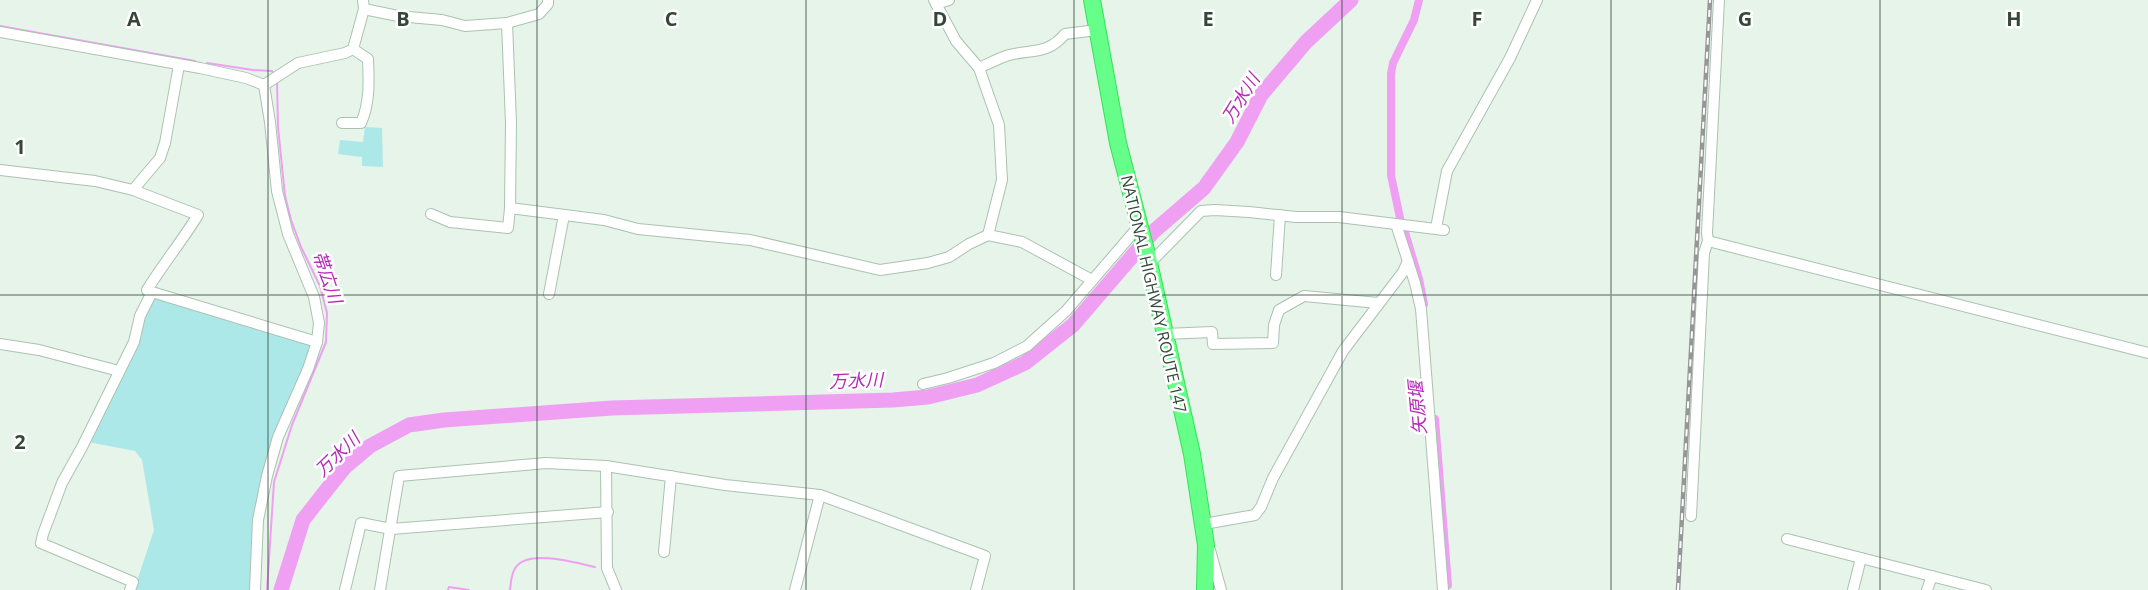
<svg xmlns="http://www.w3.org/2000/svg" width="2148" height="590" viewBox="0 0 2148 590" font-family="'Open Sans','Noto Sans JP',sans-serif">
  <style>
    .green { fill: #ade8e9 }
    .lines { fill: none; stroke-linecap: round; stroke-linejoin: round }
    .stream { stroke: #f0a0f2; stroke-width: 2 }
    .canal { stroke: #f0a0f2; stroke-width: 8 }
    .river { stroke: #f0a0f2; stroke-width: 15 }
    .minor-casing { stroke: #abc2b1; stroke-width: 12 }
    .highway-casing { stroke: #32e254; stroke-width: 18 }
    .minor { stroke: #fff; stroke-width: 10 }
    .highway { stroke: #66ff89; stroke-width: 16 }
    .rail-casing { stroke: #969696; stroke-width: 4.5 }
    .rail { stroke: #fff; stroke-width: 2; stroke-dasharray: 7; stroke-linecap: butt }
    .grid { fill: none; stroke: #354738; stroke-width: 1.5; stroke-opacity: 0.55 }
    .labels { text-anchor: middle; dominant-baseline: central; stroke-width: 5; stroke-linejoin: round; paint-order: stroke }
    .street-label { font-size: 16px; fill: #354738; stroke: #fff }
    .water-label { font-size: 18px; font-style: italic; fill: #b42bb6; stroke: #fff }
    .grid-label { font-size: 20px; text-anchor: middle; font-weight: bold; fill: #354738; stroke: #fff; stroke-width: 5; stroke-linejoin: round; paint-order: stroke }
  </style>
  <rect width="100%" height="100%" fill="#e6f4ea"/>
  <g class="green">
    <polygon points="365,127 382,128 383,167 362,166 362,157 338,154 340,140 363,142"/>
    <polygon points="157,296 310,343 312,349 275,436 251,590 134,590 154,530 142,460 135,451 88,442 144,313"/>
  </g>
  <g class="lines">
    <g class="stream">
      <polyline points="0,26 195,61"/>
      <polyline points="207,63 253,70 272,71 274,75"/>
      <polyline points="267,590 274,482 292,425 326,342 327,313 320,286 301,247 291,220 285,196 278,127 277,80"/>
      <polyline points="448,590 449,587 469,590"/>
      <path d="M510 590C511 582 511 573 516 567 529 549 577 563 595 567"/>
    </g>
    <g class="canal">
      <polyline points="1400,218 1391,175 1391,74 1393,63 1414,20 1419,0"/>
      <polyline points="1404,229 1419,279 1424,304"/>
      <polyline points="1435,419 1448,585"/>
    </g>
    <polyline class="river" points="281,590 303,520 332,483 345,467 370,446 409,425 444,420 612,408 893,400 928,397 977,385 1025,363 1073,325 1153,232 1204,188 1237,142 1261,95 1306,42 1351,0"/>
    <g class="minor-casing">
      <g id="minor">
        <polyline points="934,0 956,41 979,68 999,125 1002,180 988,235"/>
        <polyline points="936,4 949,0"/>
        <polyline points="364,9 398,16 442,20 465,26 507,23 539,14 548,4 548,0"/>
        <polyline points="507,23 511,123 510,208 604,220 638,229 750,240 880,270 928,263 949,257 969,244 988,235 1022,242 1092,280"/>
        <polyline points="0,32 200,68 246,78 264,85"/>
        <path d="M979 68C988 64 999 58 1009 55 1033 49 1047 55 1065 34L1097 30"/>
        <polyline points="264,85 298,63 345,53 353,49 364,9 363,0"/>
        <path d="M342 123H361C370 103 369 80 368 59L353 49"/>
        <path d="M0 170 95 181 133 190 198 215C182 241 163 264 147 290L152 292"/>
        <polyline points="133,190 160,158 165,143 179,65"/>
        <polyline points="431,214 450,222 508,228 510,208"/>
        <polyline points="1396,224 1415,283 1421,309 1443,590"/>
        <polyline points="1436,228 1447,171 1510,58 1537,0"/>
        <polyline points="1708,241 2148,353"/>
        <polyline points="1150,263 1201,211 1215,210 1249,212 1296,217 1339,217 1444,230"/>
        <polyline points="1276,275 1280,215"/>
        <polyline points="549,294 564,215"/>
        <polyline points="1165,334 1212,332 1213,344 1273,343 1274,325 1279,310 1304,296 1378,303"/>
        <polyline points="0,344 39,350 119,371"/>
        <polyline points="923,384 948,378 994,363 1027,346 1066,311 1139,226"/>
        <polyline points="606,466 607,568 616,590"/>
        <polyline points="1691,516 1704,253 1708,241 1707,233 1719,0"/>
        <polyline points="1204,524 1255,515 1261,507 1273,478 1343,351 1403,272 1408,261"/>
        <polyline points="1787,539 1986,590"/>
        <polyline points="1210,550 1221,590"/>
        <polyline points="664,552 671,476"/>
        <polyline points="130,590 133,582 41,543 43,534 62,483 82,447 134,342 140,316 152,292 317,342"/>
        <polyline points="255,590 258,520 267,476 278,437 308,369 317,342 319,323 314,297 288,234 277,191 270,122 264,85"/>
        <polyline points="345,590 361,523 391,529 608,512"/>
        <polyline points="380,590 399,476 546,463 606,466 725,485 820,495 985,556 976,590"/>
        <polyline points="795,590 820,495"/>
        <polyline points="1853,590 1861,558"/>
        <polyline points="1927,590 1932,576"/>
      </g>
    </g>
    <g class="highway-casing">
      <polyline id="highway" points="1092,0 1118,143 1148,258 1192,454 1206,545 1205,590"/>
    </g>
    <use href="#minor" class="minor"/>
    <use href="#highway" class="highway"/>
    <g class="rail-casing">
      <polyline id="rail" points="1678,590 1710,0"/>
    </g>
    <use href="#rail" class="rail"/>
  </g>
  <path class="grid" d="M268 0V590M537 0V590M806 0V590M1074 0V590M1342 0V590M1611 0V590M1880 0V590M0 295H2148"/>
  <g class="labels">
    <g class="street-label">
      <text transform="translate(1154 294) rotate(77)">NATIONAL HIGHWAY ROUTE 147</text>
    </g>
    <g class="water-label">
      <text transform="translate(1240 98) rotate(-58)">万水川</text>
      <text transform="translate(328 277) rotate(71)">帯広川</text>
      <text transform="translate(856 380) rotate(-2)">万水川</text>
      <text transform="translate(1417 408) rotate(-95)">矢原堰</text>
      <text transform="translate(337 454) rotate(-44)">万水川</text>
    </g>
  </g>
  <g class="grid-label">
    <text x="134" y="26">A</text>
    <text x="403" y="26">B</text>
    <text x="671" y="26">C</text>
    <text x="940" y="26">D</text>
    <text x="1208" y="26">E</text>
    <text x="1477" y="26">F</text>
    <text x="1745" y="26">G</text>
    <text x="2014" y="26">H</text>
    <text x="20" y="154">1</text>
    <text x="20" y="449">2</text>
  </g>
</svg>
